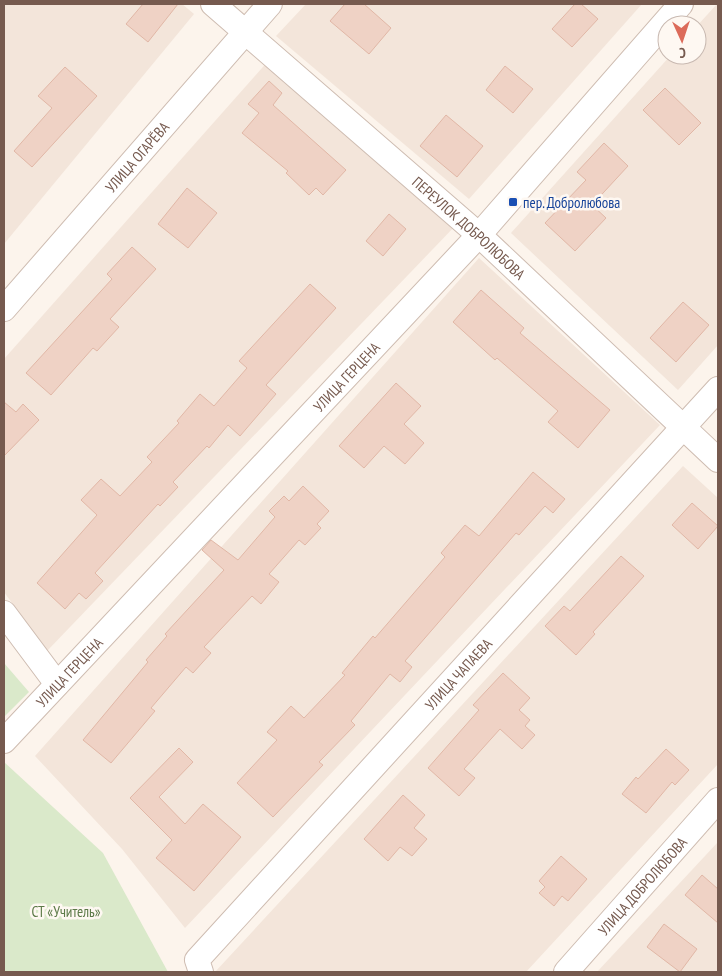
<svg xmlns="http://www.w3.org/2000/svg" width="722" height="976" viewBox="0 0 722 976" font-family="'PT Sans Narrow',sans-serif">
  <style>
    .residential { fill: #f3e5da }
    .green { fill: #dae9ca }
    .building { fill: #efd2c5; stroke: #e1b7a6 }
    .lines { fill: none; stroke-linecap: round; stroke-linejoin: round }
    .minor-casing { stroke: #cebcb1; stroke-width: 26 }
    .minor { stroke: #fff; stroke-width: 24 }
    .transit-dot { fill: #1a4fb4; stroke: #fef8f2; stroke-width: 2 }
    .labels { text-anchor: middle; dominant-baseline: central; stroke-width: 5; stroke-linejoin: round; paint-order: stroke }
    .street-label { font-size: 15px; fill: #765a4f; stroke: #fef8f2 }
    .transit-label { font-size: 15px; fill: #164399; stroke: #fef8f2; text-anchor: start }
    .park-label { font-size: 15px; fill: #5c7a48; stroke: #fef8f2 }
  </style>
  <rect width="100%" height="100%" fill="#fcf4ec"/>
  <g class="residential">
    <polygon points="4,4 182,4 194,14 4,244"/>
    <polygon points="306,4 642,4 469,199 276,36"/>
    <polygon points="717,4 718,345 678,390 511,233 671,55 697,55 697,26"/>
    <polygon points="270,59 457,224 47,651 4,592 4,359"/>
    <polygon points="479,258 660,425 185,928 122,849 35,756"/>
    <polygon points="683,466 718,498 718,764 526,972 215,972"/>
    <polygon points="718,842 718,972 597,972"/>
  </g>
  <g class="green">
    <polygon points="4,663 29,692 4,717"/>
    <polygon points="4,762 103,853 168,972 4,972"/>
  </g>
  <g class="building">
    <polygon points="143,4 178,4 148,42 126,24"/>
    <polygon points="345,4 364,4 391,28 369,54 330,21"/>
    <polygon points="575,4 581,4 598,19 572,47 552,29"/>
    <polygon points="505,66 533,89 513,113 486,90"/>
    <polygon points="65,67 97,96 32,167 14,151 52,108 38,96"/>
    <polygon points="269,81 282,93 273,105 346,170 323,195 316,188 309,195 286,173 288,171 242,133 259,113 248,104"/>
    <polygon points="665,88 701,123 679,145 643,110"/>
    <polygon points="446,115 483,146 457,177 420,146"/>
    <polygon points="604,143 628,166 592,205 606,218 575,251 545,223 586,180 577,172"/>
    <polygon points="187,188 217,213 188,248 158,224"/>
    <polygon points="389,214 406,229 383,256 366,241"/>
    <polygon points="132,247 156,269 110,319 119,327 97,351 93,348 51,395 26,373 112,279 107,274"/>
    <polygon points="310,284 336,308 266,385 276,394 240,436 228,425 209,448 207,446 173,482 178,487 160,506 158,504 95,573 103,581 86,599 79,593 65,609 37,583 97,515 81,500 101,479 120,496 152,462 147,457 179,423 177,421 200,394 214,406 247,368 239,361"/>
    <polygon points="481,290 524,328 520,333 610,410 578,448 548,422 558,411 497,358 495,360 453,322"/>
    <polygon points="683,302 709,325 676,362 650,338"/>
    <polygon points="396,383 421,406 404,424 424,443 405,464 384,446 364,468 339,446"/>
    <polygon points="4,402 16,412 23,404 39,420 4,456"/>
    <polygon points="533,472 565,499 553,513 545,506 519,535 516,533 405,661 412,667 400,682 390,674 351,721 355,725 319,762 323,765 273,817 237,783 277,740 267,732 291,706 304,718 345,675 342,673 373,636 375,638 445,557 441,553 465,525 479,536"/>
    <polygon points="303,486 329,511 317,524 321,528 305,545 299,540 269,574 279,582 261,604 252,596 204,647 211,653 193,673 186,667 151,708 155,711 111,763 83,740 148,662 146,660 167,636 165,634 224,570 202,550 211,540 238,560 275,517 269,511 284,496 289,501"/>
    <polygon points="692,503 718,526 698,549 672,525"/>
    <polygon points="621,556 644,576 593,632 595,634 576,655 545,626 564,606 570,611"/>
    <polygon points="503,673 530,698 519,710 530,720 525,726 535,735 522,749 500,729 464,769 475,778 459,796 428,768 479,710 473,705"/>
    <polygon points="179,748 193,762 159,797 185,824 203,804 241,837 194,891 156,858 172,840 130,798"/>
    <polygon points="666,749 689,770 675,785 672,782 646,813 622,794 636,777 638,779"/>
    <polygon points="403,795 425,815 414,828 427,839 412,856 400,847 388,861 364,839"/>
    <polygon points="561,856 587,879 568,901 562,896 554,906 539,893 545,887 539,881"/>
    <polygon points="702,875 718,889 718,923 685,895"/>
    <polygon points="664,924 697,949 680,972 647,947"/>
  </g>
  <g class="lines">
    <g class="minor-casing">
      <g id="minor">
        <path id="s1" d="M213 4 479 235 718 460"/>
        <path id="s2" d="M4 309 270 4"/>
        <polyline points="4,613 57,684"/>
        <path id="s3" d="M4 741 479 235 681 4"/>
        <path id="s4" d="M201 972 197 960 718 389"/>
        <path id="s5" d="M566 972 718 800"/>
      </g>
    </g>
    <use href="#minor" class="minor"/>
  </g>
  <rect class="transit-dot" x="508" y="197" width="10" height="10" rx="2.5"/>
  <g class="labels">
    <g class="street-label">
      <text stroke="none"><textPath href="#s2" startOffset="202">УЛИЦА ОГАРЁВА</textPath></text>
      <text stroke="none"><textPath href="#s1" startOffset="340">ПЕРЕУЛОК ДОБРОЛЮБОВА</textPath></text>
      <text stroke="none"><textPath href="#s3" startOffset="500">УЛИЦА ГЕРЦЕНА</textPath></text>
      <text stroke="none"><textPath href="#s3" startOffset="95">УЛИЦА ГЕРЦЕНА</textPath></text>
      <text stroke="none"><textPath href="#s4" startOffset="400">УЛИЦА ЧАПАЕВА</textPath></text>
      <text stroke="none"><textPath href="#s5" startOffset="115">УЛИЦА ДОБРОЛЮБОВА</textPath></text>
    </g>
    <g class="transit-label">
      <text x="523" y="202">пер. Добролюбова</text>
    </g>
    <g class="park-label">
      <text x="66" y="911">СТ «Учитель»</text>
    </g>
  </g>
  <rect width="722" height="976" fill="none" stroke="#765a4f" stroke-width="10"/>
  <g transform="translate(682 40) rotate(177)"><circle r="24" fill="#fef8f2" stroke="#c8b9b1"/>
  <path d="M0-4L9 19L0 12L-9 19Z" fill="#dc6b5a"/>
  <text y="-8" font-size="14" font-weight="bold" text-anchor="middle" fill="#765a4f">С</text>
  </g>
</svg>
